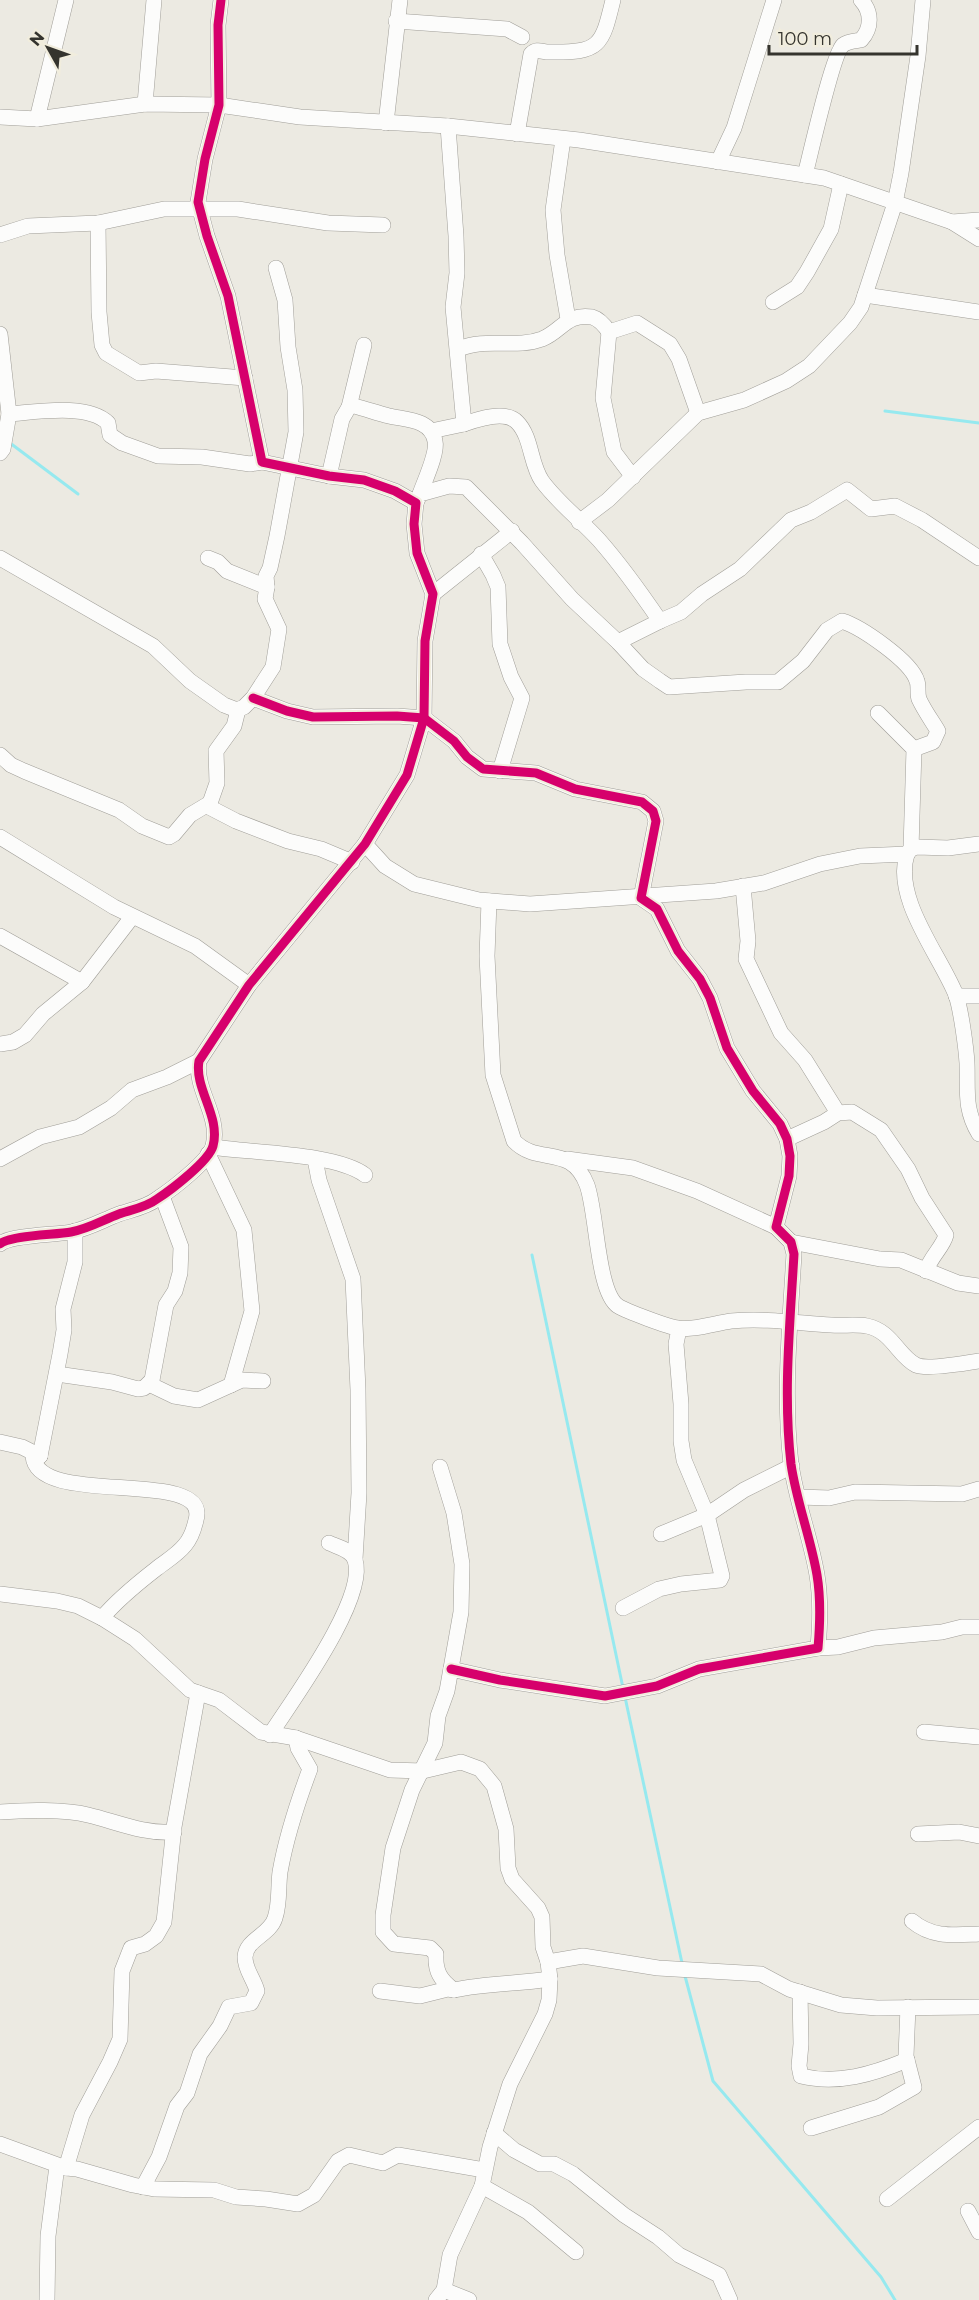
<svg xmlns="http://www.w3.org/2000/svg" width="979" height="2300" viewBox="0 0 979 2300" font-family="Montserrat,sans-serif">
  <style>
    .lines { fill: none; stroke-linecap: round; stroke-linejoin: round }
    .stream { stroke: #96e9ef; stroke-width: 3 }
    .minor-casing { stroke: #a09e98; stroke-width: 16 }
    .minor { stroke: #fcfcfb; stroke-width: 15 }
    .cycleway-casing { stroke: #f1eddd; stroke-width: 13 }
    .cycleway { stroke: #d6006c; stroke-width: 9 }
  </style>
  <rect width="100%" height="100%" fill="#eceae2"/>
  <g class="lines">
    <g class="stream">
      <polyline points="885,411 979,423"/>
      <polyline points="10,443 78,494"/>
      <polyline points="532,1255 623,1688"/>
      <polyline points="625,1697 682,1963"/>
      <polyline points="685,1976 713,2081 881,2277 895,2300"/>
    </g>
    <g class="minor-casing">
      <g id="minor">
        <polyline points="396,21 507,29 522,37"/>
        <polyline points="145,104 154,0"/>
        <polyline points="0,117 37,119 145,104 219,105 300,117 448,126 579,140 824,178 952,222 979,239"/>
        <polyline points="37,119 66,0"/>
        <polyline points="386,123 400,0"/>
        <path d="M448 126 456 236 457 273 453 307 464 424C478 419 505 410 517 422 532 437 530 464 542 481 558 503 581 520 599 540 621 565 641 593 660 621L681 612 702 594 740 569 791 520 811 512 847 490 871 509 895 506 922 520 979 558"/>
        <path d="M517 134 531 54C537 48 542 52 549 52 600 53 602 46 613 0"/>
        <polyline points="563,139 553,210 557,255 568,319"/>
        <polyline points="718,162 734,128 774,0"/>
        <path d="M805 175C810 156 833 53 843 45 848 41 856 41 861 40 872 28 872 12 861 0"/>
        <polyline points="952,222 979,220"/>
        <polyline points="98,223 99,312 102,345 106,353 139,373 156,371 245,378"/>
        <polyline points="0,235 28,226 98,223 164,209 238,209 328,223 383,225"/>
        <polyline points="865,295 979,312"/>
        <polyline points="773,302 797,287 807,272 831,229 841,184"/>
        <polyline points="609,332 603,398 614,452 633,477"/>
        <polyline points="609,332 637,323 670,344 679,359 698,413"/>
        <polyline points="0,334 9,414 3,449 0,453"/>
        <path d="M459 349C486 337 515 349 542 339 562 331 566 313 592 317 599 319 605 326 609 332"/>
        <polyline points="349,407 364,345"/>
        <path d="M9 414C36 412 88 403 108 423L110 435 122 443 158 456 202 457 250 464 262 462"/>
        <polyline points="431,431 464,424"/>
        <path d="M329 476 342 419 349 407 354 406C366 409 377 413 389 416 406 420 431 419 435 441 438 453 424 482 420 494"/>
        <path d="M416 503 420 494 449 486 466 487 522 543 572 599 618 642 643 669 660 681 669 687 746 682H778L803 661 827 630 842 621C861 627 911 661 917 681 919 686 917 693 919 699 924 710 932 721 938 731L933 742 914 749"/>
        <polyline points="579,522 608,500 698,413 744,400 786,381 809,366 850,323 861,307 895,203 901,173 918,56 923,0"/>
        <polyline points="481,554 493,575 498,587 500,644 511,677 522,698 500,771"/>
        <polyline points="0,558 153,646 190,681 224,705 237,710 244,707 253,698 273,667 279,629 265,599 267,587 266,576 270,568 277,536 296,432 295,390 288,347 285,300 276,268"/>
        <polyline points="208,558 218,562 227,571 267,587"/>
        <polyline points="433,594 512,531"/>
        <polyline points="618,642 660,621"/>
        <path d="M253 698 287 711 313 717 397 716 424 718 454 741 467 757 483 769 536 773 575 789 642 802 653 811 656 821 641 898 657 909 678 951 700 979 710 998 727 1048 753 1091 780 1124 787 1139 790 1156 789 1176 776 1227 791 1242 794 1254C790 1324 783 1394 791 1464 796 1500 811 1539 817 1575 821 1599 820 1625 818 1648L699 1669 657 1686 605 1696 500 1680 451 1669"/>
        <polyline points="878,713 914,749 911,849"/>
        <polyline points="0,755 11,765 24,771 119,810 142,826 169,837 174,834 190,815 210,803 217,783 216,751 234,726 238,710"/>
        <polyline points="207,806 236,821 288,841 321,849 352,862"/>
        <polyline points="0,837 114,907 195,946 249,985"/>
        <path d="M365 844 385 866 414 884 479 900 530 904 716 891 764 883 820 864 860 856 907 854C893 899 940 955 956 995 961 1010 966 1047 967 1063 968 1091 964 1109 979 1134"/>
        <polyline points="907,854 911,849 917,847 948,848 979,844"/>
        <polyline points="743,886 748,941 746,959 781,1033 805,1060 838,1113"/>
        <path d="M489 901 487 956 493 1075 514 1141C538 1166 571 1143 587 1185 597 1212 597 1292 618 1306 626 1311 668 1327 678 1328 692 1331 716 1323 731 1321 765 1318 798 1323 831 1325 843 1326 856 1324 867 1326 892 1331 898 1356 916 1365 926 1370 967 1363 979 1361"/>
        <polyline points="0,936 82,982"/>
        <polyline points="956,996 979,996"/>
        <polyline points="0,1044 13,1042 25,1035 43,1014 82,982 132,917"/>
        <path d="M787 1139 824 1122 838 1113 852 1112 881 1130 908 1169 922 1198 946 1235C943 1247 931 1256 926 1271"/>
        <path d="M213 1147C251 1153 336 1153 365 1175"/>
        <polyline points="208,1154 244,1230 252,1311 231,1385"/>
        <polyline points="0,1159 40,1137 79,1127 111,1108 132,1090 167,1077 199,1061"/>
        <polyline points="315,1159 319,1180 353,1279 358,1390 359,1493 355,1559"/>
        <polyline points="567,1159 633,1168 697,1191 776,1227"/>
        <polyline points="791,1242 880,1259 901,1260 958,1283 979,1286"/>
        <path d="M0 1244C10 1235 55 1235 71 1232 88 1229 103 1220 119 1214 131 1210 147 1207 157 1199 171 1190 209 1161 213 1146 221 1116 194 1089 199 1061L249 985 365 844 407 775 424 718 425 641 433 594 417 553 414 524 416 503 395 491 364 480 329 476 262 462 228 296 207 236 198 202 205 159 219 105 218 25 221 0"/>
        <polyline points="679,1329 676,1344 681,1404 681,1441 684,1460 707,1515 744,1490 792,1466"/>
        <polyline points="57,1374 112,1382 138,1389 144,1388 152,1380 166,1305 175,1291 180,1273 181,1247 162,1196"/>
        <polyline points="149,1384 174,1396 198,1400 242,1380 263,1381"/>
        <polyline points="0,1442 22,1447 40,1456"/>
        <path d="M40 1456H33C37 1509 211 1466 196 1520 194 1529 191 1538 185 1545 177 1555 166 1561 156 1569 138 1583 117 1600 102 1618"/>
        <polyline points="40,1456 60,1354 64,1330 63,1309 75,1262 75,1231"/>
        <path d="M440 1467 454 1513 462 1564 461 1612 447 1691 438 1716 435 1743 412 1790 393 1848 383 1915V1932L394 1944 430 1948 436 1954C435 1971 440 1980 454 1990 486 1983 518 1984 550 1979"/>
        <polyline points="799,1497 829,1498 855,1492 962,1494 979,1489"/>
        <polyline points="0,1594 57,1601 78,1606 102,1618 135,1639 190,1690 219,1700 261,1732 296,1738 390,1770 423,1771 461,1762 480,1769 494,1786 506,1829 508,1868 512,1879 538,1908 542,1917 543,1947 548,1962 550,1979 549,2000 545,2014 510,2084 490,2147 482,2186 450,2255 444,2290 436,2300"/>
        <polyline points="623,1608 659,1589 681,1584 720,1580 722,1576 707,1515 661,1534"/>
        <polyline points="818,1648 838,1647 874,1638 942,1632 962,1627 979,1627"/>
        <polyline points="924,1732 979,1737"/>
        <path d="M270 1735C291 1702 368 1598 355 1560 352 1550 338 1547 329 1543"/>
        <path d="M0 1812C24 1810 65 1809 88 1815 117 1822 143 1834 174 1832"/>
        <polyline points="918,1834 959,1832 979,1836"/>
        <path d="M912 1921C932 1938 954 1935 979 1934"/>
        <polyline points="548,1962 583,1956 658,1968 761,1974 789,1989 841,2005 877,2008 979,2007"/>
        <polyline points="380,1991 420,1996 448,1989 454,1990"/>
        <path d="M800 1992 801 2044 799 2066 801 2076C838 2085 873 2074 907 2060"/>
        <polyline points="811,2128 879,2107 914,2087 906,2056 908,2007"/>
        <polyline points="494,2133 514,2150 540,2164 554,2164 573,2174 624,2215 658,2237 679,2255 719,2275 730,2300"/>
        <polyline points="0,2144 66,2168 77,2169 133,2185 154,2189 214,2190 236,2197 266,2199 298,2204 314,2195 338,2161 349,2155 383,2163 398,2155 484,2170"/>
        <polyline points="66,2168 82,2115 110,2062 120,2039 122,1971 131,1948 145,1944 156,1936 164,1922 174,1827 198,1693"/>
        <polyline points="482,2186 528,2212 576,2252"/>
        <path d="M143 2187 159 2157 177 2106 187 2093 200 2054 220 2026 229 2007 251 2003 257 1991C254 1979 245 1970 245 1957 246 1939 270 1935 275 1918 280 1903 278 1887 280 1872 286 1838 298 1801 310 1769L298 1748 296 1738"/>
        <polyline points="887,2199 979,2127"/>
        <polyline points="968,2211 979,2232"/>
        <polyline points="444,2290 469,2300"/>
        <polyline points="47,2300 48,2236 57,2166"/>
      </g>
    </g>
    <use href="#minor" class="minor"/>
    <g class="cycleway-casing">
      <g id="cycleway">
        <path d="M253 698 287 711 313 717 397 716 424 718 454 741 467 757 483 769 536 773 575 789 642 802 653 811 656 821 641 898 657 909 678 951 700 979 710 998 727 1048 753 1091 780 1124 787 1139 790 1156 789 1176 776 1227 791 1242 794 1254C790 1324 783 1394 791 1464 796 1500 811 1539 817 1575 821 1599 820 1625 818 1648L699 1669 657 1686 605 1696 500 1680 451 1669"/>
        <path d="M0 1244C10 1235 55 1235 71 1232 88 1229 103 1220 119 1214 131 1210 147 1207 157 1199 171 1190 209 1161 213 1146 221 1116 194 1089 199 1061L249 985 365 844 407 775 424 718 425 641 433 594 417 553 414 524 416 503 395 491 364 480 329 476 262 462 228 296 207 236 198 202 205 159 219 105 218 25 221 0"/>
      </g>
    </g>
    <use href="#cycleway" class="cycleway"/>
  </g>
  <g transform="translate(48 48) rotate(310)" stroke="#f1eddd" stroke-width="4.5" paint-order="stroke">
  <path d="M0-4.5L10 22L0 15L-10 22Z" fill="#35342e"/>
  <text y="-9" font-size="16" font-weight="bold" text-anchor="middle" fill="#35342e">N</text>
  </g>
  <path d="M769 45v9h148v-9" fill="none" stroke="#35342e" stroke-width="3"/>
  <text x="778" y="45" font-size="18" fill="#35342e" stroke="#f1eddd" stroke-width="4.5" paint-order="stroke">100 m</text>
</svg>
